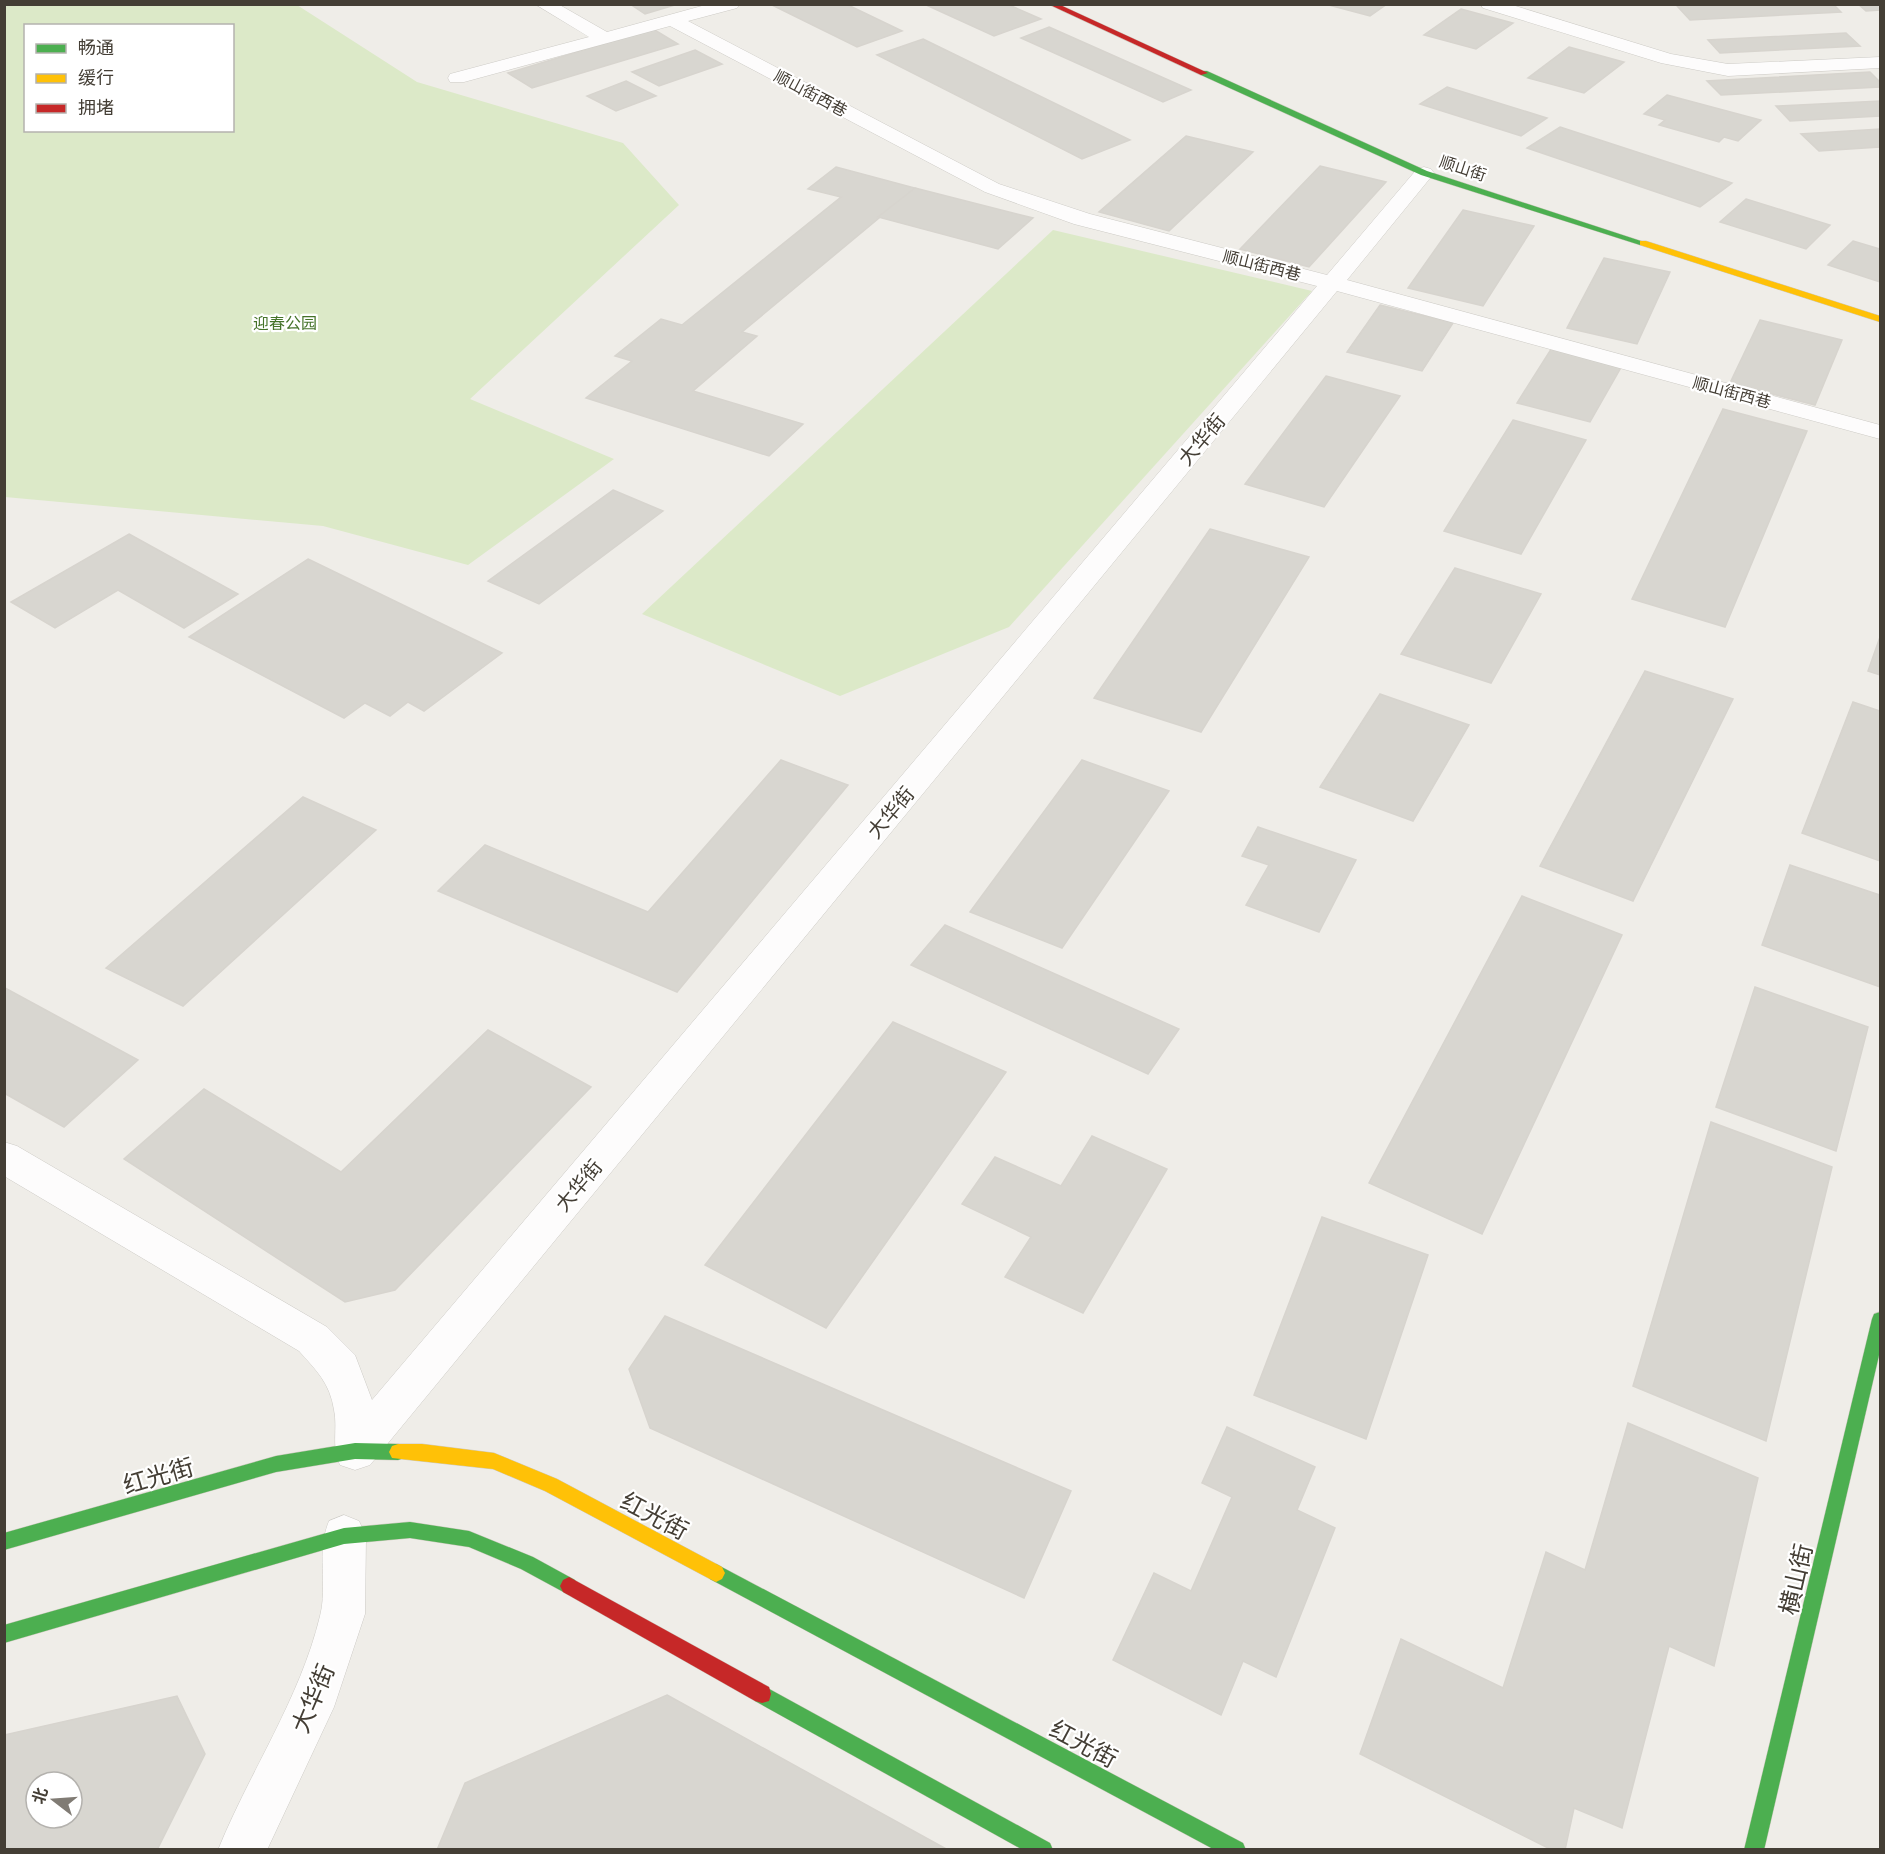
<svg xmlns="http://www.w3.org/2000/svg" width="1885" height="1854" viewBox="0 0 1885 1854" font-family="'Golos Text','Noto Sans SC',sans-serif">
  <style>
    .green { fill: #dce9c8; fill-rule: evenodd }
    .building { fill: #d8d6d0; stroke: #d7d4ce; stroke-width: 1.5; fill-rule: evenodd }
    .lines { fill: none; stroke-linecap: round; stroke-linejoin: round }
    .street-casing { stroke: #cdcbc6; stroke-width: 1 }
    .fast-casing { stroke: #cecabf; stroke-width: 1 }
    .slow-casing { stroke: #cecabf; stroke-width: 1 }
    .jam-casing { stroke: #cecabf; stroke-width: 1 }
    .street { fill: #fdfcfc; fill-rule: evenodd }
    .fast { fill: #4caf50; fill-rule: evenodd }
    .slow { fill: #ffc107; fill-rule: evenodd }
    .jam { fill: #c62828; fill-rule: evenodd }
    .labels { text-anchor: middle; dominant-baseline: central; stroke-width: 4.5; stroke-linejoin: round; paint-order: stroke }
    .far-street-label { font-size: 16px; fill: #443e35; stroke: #fff }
    .far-park-label { font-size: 16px; fill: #45732a; stroke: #fff }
    .street-label { font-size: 20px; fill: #443e35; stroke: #fff }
    .near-street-label { font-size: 24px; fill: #443e35; stroke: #fff }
  </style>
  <rect width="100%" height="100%" fill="#efede8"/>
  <g class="green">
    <path d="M4 5H297L417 82 623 143 679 205 470 399 614 459 468 565 323 526 5 497ZM26 26H232V130H26Z"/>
    <polygon points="1053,230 1312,291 1009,627 840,696 642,614"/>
  </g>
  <g class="building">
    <polygon points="630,4 678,4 645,14"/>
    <polygon points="770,4 846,4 902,31 857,47"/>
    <polygon points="924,4 1007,4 1041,19 994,36"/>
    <polygon points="1325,4 1387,4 1370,16"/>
    <polygon points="1717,4 1833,4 1841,12 1690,20 1677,6"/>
    <polygon points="1858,4 1880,4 1880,10 1866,11"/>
    <polygon points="1461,9 1513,23 1476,49 1424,35"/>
    <polygon points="1049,27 1191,90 1163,102 1021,38"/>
    <polygon points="653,29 678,44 532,88 508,73"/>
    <polygon points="1846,33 1860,46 1720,53 1708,40"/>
    <polygon points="923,39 1130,140 1082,159 877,55"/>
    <polygon points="1569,47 1624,62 1584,93 1528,78"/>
    <polygon points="695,50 722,64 659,86 632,72"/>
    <polygon points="1870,72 1880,82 1880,87 1721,95 1707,81"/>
    <polygon points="626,81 656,96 616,111 587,96"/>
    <polygon points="1447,87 1547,118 1521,136 1420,104"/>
    <polygon points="1667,95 1761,120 1738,141 1724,137 1719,142 1659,125 1665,120 1644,114"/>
    <polygon points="1880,101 1880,116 1790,121 1776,106"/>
    <polygon points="1560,127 1732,183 1700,207 1527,148"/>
    <polygon points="1880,129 1880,147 1819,151 1801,134"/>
    <polygon points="1186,136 1253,152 1169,231 1099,212"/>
    <polygon points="1320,166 1386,182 1309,267 1240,249"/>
    <polygon points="836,167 915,188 742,332 757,336 693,391 803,424 769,456 586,398 632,361 615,356 661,319 682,325 841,197 808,189"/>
    <polygon points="915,188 1033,218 998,249 878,217"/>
    <polygon points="1746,199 1830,225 1806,249 1720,222"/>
    <polygon points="1463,210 1534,226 1483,306 1408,288"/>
    <polygon points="1853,241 1880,249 1880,282 1828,265"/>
    <polygon points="1604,258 1670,272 1637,344 1567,328"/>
    <polygon points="1380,305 1453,323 1422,371 1347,352"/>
    <polygon points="1760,320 1842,340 1815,405 1730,383"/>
    <polygon points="1553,346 1623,364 1590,422 1517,403"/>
    <polygon points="1326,376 1400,396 1324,507 1245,484"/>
    <polygon points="1723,409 1807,431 1725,627 1632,599"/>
    <polygon points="1513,420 1586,440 1521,554 1444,531"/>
    <polygon points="613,490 663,511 539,604 488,581"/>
    <polygon points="1210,529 1309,557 1201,732 1094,698"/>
    <polygon points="129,534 238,594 184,628 118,590 55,628 11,602"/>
    <polygon points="308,559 502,653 424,711 408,702 390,716 365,703 344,718 189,637"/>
    <polygon points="1455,568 1541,594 1491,683 1401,654"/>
    <polygon points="1880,637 1880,675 1868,671"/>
    <polygon points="1645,671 1733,699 1633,901 1540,866"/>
    <polygon points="1380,694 1469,725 1413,821 1320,787"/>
    <polygon points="1853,702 1880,711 1880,861 1802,833"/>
    <polygon points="781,760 848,785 677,992 438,891 485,845 648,912"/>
    <polygon points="1082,760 1169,791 1062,948 970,912"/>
    <polygon points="303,797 376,830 183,1006 106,968"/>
    <polygon points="1258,827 1356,860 1319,932 1246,905 1269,865 1242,856"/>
    <polygon points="1790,865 1880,895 1880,987 1762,945"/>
    <polygon points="1522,896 1622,935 1482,1234 1369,1183"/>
    <polygon points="945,925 1179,1029 1148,1074 911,965"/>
    <polygon points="1755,987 1868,1027 1836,1151 1716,1107"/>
    <polygon points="5,988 138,1060 64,1127 4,1093"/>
    <polygon points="893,1022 1006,1072 826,1328 705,1265"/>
    <polygon points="488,1030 591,1087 395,1290 345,1302 124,1159 204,1089 341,1172"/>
    <polygon points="1711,1122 1832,1167 1766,1441 1633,1386"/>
    <polygon points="1092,1136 1167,1169 1083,1313 1005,1277 1031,1237 962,1204 995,1157 1061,1186"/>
    <polygon points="1322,1217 1428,1255 1366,1439 1254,1395"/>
    <polygon points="665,1316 1071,1491 1024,1598 650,1428 629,1369"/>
    <polygon points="1628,1423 1758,1478 1714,1666 1669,1646 1622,1828 1574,1808 1565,1850 1552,1850 1360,1754 1401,1639 1503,1688 1546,1552 1585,1570"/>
    <polygon points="1227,1427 1315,1467 1297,1510 1335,1528 1276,1677 1243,1661 1221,1715 1113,1660 1154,1573 1191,1591 1232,1497 1202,1483"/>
    <polygon points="667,1695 948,1850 437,1850 465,1783"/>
    <path d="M177 1696 205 1754 157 1850H4V1735ZM36 1782H72V1818H36Z"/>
  </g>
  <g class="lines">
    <g class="street-casing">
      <g id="street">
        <path d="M535 4H558L607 32 709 4H740L737 8 688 21 999 184 1090 214 1327 275 1417 169 1424 167 1431 169 1434 173 1431 177 1347 280 1880 425V439L1337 291 370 1465 355 1470 340 1465C331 1444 338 1430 334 1410 330 1383 316 1370 299 1351L4 1176V1142L17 1146 327 1327 355 1355 372 1400 1317 286 1074 224 985 192 670 26 464 82H450L448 78 450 74 589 37Z"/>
        <polygon points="1480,4 1509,4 1671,54 1728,64 1880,57 1880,68 1728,76 1661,63 1483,8"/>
        <path d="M344 1515 359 1521 366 1536 365 1614 334 1707 267 1850H218C250 1771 300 1699 320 1616 328 1585 316 1552 329 1521Z"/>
      </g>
    </g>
    <g class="fast-casing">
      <g id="fast">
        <polygon points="1201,71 1207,71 1427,171 1647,243 1640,245 1421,175 1201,75"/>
        <polygon points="1880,1312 1880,1351 1764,1850 1744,1850 1872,1319 1874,1314"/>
        <polygon points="355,1443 398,1444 404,1446 407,1452 404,1458 398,1460 355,1459 276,1472 4,1550 4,1533 276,1456"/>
        <polygon points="410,1522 469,1531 533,1557 575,1580 578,1586 575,1592 569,1595 521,1569 469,1547 410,1538 344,1544 4,1643 4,1625 344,1528"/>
        <polygon points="716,1564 1243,1843 1246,1850 1215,1850 710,1579 707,1573 710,1567"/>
        <polygon points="762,1685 1050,1843 1053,1850 1023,1850 755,1701 753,1694 755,1687"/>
      </g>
    </g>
    <g class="slow-casing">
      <g id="slow">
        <polygon points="1640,241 1646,241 1880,316 1880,322 1640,245"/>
        <polygon points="398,1444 422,1444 494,1453 557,1479 722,1567 725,1573 722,1579 716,1582 710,1579 545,1491 493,1469 392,1458 389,1452 392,1446"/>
      </g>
    </g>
    <g class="jam-casing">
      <g id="jam">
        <polygon points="1048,4 1058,4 1208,73 1201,75"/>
        <polygon points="569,1577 769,1687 771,1694 769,1701 762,1703 755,1701 563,1592 560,1586 563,1580"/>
      </g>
    </g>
    <use href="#street" class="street"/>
    <use href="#fast" class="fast"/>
    <use href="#slow" class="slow"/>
    <use href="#jam" class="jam"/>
  </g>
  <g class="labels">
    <g class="far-street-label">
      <text transform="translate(811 93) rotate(28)">顺山街西巷</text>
      <text transform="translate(1463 168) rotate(18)">顺山街</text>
      <text transform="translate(1262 265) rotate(14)">顺山街西巷</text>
      <text transform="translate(1732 392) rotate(15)">顺山街西巷</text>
    </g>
    <g class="far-park-label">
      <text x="285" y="323">迎春公园</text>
    </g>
    <g class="street-label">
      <text transform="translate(1201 439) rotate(-50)">大华街</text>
      <text transform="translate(890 812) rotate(-50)">大华街</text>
      <text transform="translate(578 1185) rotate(-50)">大华街</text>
    </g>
    <g class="near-street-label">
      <text transform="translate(158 1475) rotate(-16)">红光街</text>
      <text transform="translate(655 1515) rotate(28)">红光街</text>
      <text transform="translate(1795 1579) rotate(-77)">横山街</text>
      <text transform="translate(312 1698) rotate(-67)">大华街</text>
      <text transform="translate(1084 1743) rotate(28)">红光街</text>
    </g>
  </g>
  <rect width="1885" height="1854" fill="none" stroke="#443e35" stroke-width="12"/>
  <rect x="24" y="24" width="210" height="108" fill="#ffffff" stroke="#b4b2ae" stroke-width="1.5"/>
  <rect x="36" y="44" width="30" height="9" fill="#4caf50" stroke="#b4b2ae" stroke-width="1.5"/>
  <text x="78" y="54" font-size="18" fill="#443e35">畅通</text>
  <rect x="36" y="74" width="30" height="9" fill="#ffc107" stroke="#b4b2ae" stroke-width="1.5"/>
  <text x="78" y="84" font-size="18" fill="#443e35">缓行</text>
  <rect x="36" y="104" width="30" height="9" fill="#c62828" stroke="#b4b2ae" stroke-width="1.5"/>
  <text x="78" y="114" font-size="18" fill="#443e35">拥堵</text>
  <g transform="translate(54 1800) rotate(287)"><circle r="28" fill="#ffffff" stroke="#b4b2ae" stroke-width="1.5"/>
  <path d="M0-4.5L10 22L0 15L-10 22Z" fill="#807b74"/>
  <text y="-9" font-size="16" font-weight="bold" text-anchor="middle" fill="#443e35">北</text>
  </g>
</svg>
